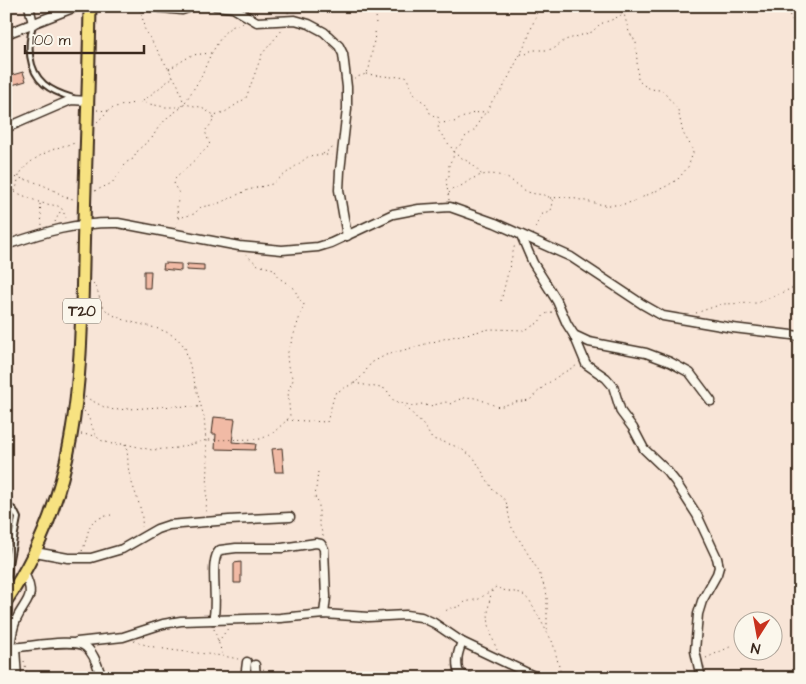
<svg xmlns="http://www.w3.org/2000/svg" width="806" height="684" viewBox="0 0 806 684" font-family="'Architects Daughter',sans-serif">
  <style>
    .building { fill: #f1baa5; stroke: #3b2a1e }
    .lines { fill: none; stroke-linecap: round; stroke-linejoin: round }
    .lane-casing { stroke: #3b2a1e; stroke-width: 8 }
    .street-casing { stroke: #3b2a1e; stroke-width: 11 }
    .primary-casing { stroke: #3b2a1e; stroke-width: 15 }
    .path { stroke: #3b2a1e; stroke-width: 1; stroke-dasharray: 1 4; stroke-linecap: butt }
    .lane { stroke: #fbf7ec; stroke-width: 4 }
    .street { stroke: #fbf7ec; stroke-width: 8 }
    .primary { stroke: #f7e281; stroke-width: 11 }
    .labels { text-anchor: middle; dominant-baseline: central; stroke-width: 4; stroke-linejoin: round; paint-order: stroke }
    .shield { fill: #fbf7ec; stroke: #75685c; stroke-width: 1 }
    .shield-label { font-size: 15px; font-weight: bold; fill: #3b2a1e }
  </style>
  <rect width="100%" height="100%" fill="#f8e5d7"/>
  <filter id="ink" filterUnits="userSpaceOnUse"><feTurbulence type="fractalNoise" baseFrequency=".02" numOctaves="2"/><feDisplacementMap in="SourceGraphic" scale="10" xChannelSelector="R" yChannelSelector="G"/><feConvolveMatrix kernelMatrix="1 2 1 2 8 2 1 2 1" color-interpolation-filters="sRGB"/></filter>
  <g filter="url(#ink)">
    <g class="building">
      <polygon points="23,72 26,81 12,85 9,76"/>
      <polygon points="164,263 181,264 181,271 163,269"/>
      <polygon points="187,264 204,265 204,271 186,270"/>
      <polygon points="144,271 151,271 150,288 144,288"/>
      <polygon points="214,417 235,419 232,442 256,444 255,450 215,449 216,434 212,434"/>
      <polygon points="282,448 284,472 275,472 272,449"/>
      <polygon points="241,562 241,583 234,583 234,563"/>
    </g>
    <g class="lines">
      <g class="lane-casing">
        <g id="lane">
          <path d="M33 25C27 45 28 70 44 84 52 91 63 95 73 98"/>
          <polyline points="6,505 14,510 18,518 9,564 8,577 10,589"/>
        </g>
      </g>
      <g class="street-casing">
        <g id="street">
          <polyline points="29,6 33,24"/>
          <polyline points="142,6 182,10 194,6"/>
          <polyline points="216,6 233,8 257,22 295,20 309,24 324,32 339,46 343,54 347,87 347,109 340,171 339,190 347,236"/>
          <polyline points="6,34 78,6"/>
          <polyline points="6,128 71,100 89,101"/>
          <polyline points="521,235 533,263 557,301 567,324 574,335 589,342 646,353 670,362 690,373 711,401"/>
          <path d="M6 245C45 232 76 222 118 223L239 246 282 250 318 247 331 243 393 214 419 209 450 207 495 223 571 257 642 304 663 316 733 328 800 336"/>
          <polyline points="574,335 586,364 606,378 613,386 621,412 633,428 644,449 667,471 675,481 697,515 717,558 719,567 717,574 702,601 698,614 695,651 701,678"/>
          <polyline points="35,552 68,558 91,558 122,549 157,529 169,525 229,520 290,517"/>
          <path d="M213 620C219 602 208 560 220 550L236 548H282L316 543 321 544 324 549 326 597 324 614"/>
          <polyline points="77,642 123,637 163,624 181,621 280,618 324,614 368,617 406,615 421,617 434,623 462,642 538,678"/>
          <path d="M462 642C458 652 455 662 459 673L470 678"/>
          <path d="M6 648C24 648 75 637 86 647 95 654 98 668 102 678"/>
          <path d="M10 648C11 639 12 629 16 620 26 599 37 598 24 573"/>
          <polyline points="15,648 17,678"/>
          <polyline points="255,665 256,678"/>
          <polyline points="245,678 247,662"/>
        </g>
      </g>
      <g class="primary-casing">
        <path id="primary" d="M6 601C87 484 80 356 84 222 86 150 89 78 90 6"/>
      </g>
      <g class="path">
        <polyline points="785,6 794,24 800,28"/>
        <polyline points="288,13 290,6"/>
        <polyline points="142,14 144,28 178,85 184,104 200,107 214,115 225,112 246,98 262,54 283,29"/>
        <polyline points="521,54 526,54 532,50 548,50 555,48 565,40 592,32 600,24 614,19 637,6"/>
        <polyline points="169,69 192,55 211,53"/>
        <polyline points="366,74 392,77 406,76 414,95 426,104 431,115 438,117 439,120 438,130 457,155 472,164 482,175"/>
        <polyline points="354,78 366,74 369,69 375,35 377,6"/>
        <polyline points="143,101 173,77"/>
        <polyline points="97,110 108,111"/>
        <polyline points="97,122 108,111 115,107 139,102 165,107 181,107"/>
        <polyline points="439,123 454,122 470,114 487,111"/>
        <polyline points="323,154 334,147"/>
        <path d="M6 176C23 178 38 182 53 190 61 194 66 199 76 199"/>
        <polyline points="95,191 112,183 127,162 133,159 139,149 152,138 158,128 168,117 182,107 200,79 210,56 223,34 231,27 243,23"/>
        <polyline points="15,192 41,203 58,206 62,209 66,218"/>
        <path d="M449 193 453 188C462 188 466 181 474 178 488 171 503 174 515 183 519 185 523 190 528 192 538 196 546 192 553 201L552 209 541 215 534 231"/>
        <path d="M6 196 14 192C18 186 17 182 19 176 27 158 59 145 77 143"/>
        <path d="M550 198 567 197 604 205H620L632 202 667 186 678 179 688 167 693 153 691 146 683 133 678 110 662 90C651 90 646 88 638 80L636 42 629 32 624 14 620 6"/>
        <polyline points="449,200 446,180 449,176 449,164 453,158 454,150 461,144 465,137 475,130 481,117 488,111 493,99 501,92 527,41 539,6"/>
        <polyline points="40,204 42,225"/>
        <polyline points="6,216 9,229 13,235"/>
        <polyline points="178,218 194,214 201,207 217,204 248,190 272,184 309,156 315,155 333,155"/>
        <polyline points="55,222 61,210"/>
        <polyline points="176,227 178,220 177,207 179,193 174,185 175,179 210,145 205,131 212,123 214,115"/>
        <path d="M93 283C100 290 98 303 106 310 128 329 169 321 185 348L204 417 208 465 206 513"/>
        <polyline points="501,301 515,244"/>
        <polyline points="696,313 722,304 757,303 800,285"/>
        <path d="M354 383 386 389 394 401 413 406 421 404 430 406 446 402 450 404C472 391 478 400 499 407L515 402 530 400C542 386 561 373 578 365"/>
        <polyline points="85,397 104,407 114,410 175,406 201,407"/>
        <polyline points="401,404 408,409 425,427 432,439 441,441 460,448 474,458 493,490 506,501 511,526 539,572 547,595 547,631"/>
        <path d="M84 411C92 419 91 432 100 440L112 444H125L152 450 177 448 207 440 261 439 273 433 287 420 290 416 288 392 293 380 288 366 287 355 304 304 299 299 294 288 279 278 274 269 258 265 245 254"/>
        <polyline points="287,420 327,422 335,393 356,382 363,375 371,363 386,355 447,338 490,329 525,330 538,323 545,314 552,312"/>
        <polyline points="81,434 96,436"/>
        <path d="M125 444C129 454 127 463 129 472 133 491 144 509 142 527"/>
        <polyline points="318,472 315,497 319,504 319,522 323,536"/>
        <path d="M82 551C92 529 83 520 111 515"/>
        <path d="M492 591C485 614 488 628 497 650"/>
        <polyline points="438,616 450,608 459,607 465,602 479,599 496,587 502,590 521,593 530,601 553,643 562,678"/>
        <polyline points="214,629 223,656"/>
        <path d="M134 641C168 654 204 651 238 659"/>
        <polyline points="218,642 229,627"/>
        <polyline points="706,658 732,646"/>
        <polyline points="24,661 28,678"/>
        <polyline points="263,669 277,678"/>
        <polyline points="674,678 689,667"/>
      </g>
      <use href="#lane" class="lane"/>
      <use href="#street" class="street"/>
      <use href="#primary" class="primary"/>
    </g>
  </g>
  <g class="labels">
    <rect class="shield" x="63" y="298.5" width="38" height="25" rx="4"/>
    <g class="shield-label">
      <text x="82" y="311">T20</text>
    </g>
  </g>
  <rect width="806" height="684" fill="none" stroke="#fbf7ec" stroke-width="25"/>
  <rect x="12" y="12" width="781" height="659" fill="none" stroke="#3b2a1e" stroke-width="2" filter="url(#ink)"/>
  <g transform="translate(758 636) rotate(191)"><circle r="24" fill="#fbf7ec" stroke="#aea59a"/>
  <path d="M0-4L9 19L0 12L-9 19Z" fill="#c8321e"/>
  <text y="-8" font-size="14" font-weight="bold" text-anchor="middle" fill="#3b2a1e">N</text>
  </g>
  <path d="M25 45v8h119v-8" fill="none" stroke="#3b2a1e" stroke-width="2.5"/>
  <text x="32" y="45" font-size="15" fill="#3b2a1e" stroke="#fbf7ec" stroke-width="4" paint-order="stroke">100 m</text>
</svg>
